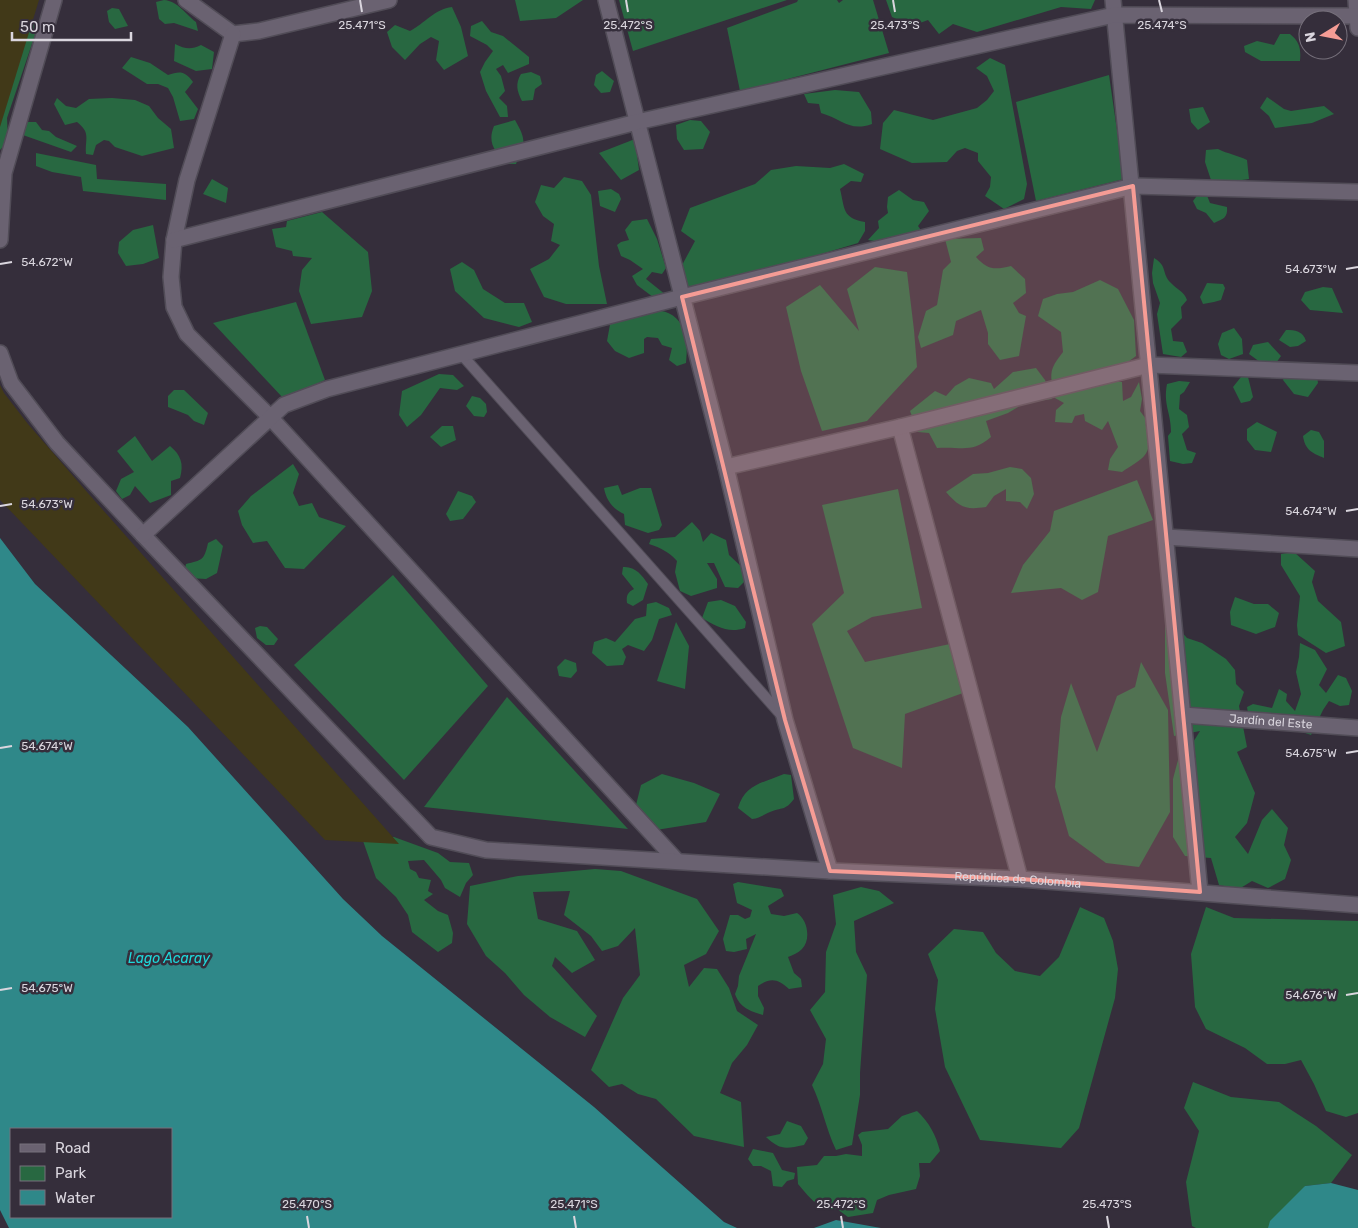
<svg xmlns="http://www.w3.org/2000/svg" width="1358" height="1228" viewBox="0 0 1358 1228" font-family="Rubik,sans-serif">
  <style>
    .green { fill: #286841 }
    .sand { fill: #413918 }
    .water { fill: #2f8889; fill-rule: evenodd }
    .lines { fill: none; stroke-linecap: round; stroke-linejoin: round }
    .lane-casing { stroke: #514c57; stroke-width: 12 }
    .street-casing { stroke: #514c57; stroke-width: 18 }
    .lane { stroke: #6a6271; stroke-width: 10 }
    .street { stroke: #6a6271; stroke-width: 15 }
    .marked { fill: #f59c95; fill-opacity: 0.2; stroke: #f59c95; stroke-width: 4; stroke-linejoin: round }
    .ticks { fill: none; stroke: #dad6de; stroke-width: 2 }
    .labels { text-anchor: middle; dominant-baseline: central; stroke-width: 5; stroke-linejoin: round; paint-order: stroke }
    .street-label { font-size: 12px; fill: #dad6de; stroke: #352e3b }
    .water-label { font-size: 14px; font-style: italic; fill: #1ed9db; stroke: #352e3b }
    .ticks-label { font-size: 12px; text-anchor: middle; fill: #dad6de; stroke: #352e3b; stroke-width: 5; stroke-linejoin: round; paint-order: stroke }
  </style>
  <rect width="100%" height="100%" fill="#352e3b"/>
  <g class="green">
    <path d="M164 0C178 1 185 14 196 22L198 31 174 23 165 24 159 19 156 2Z"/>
    <polygon points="515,0 583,0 556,18 520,21"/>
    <polygon points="619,0 787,0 633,51"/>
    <polygon points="798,0 837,0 839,3 843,0 873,0 889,53 740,91 727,28 797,2"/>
    <polygon points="886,0 1095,0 1091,9 1061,7 977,32 953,24 939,34 928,20 912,26 892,17"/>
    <path d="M452 7 461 27 468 56 444 70 436 60 439 41 431 37 420 44 405 60 392 47 387 32 395 25 410 31C425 23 435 9 452 7Z"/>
    <polygon points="112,8 119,9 128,26 115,29 109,22 107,11"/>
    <polygon points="29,18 39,23 7,118 8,141 0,150 0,71"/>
    <polygon points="482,21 491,32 503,36 529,57 529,64 508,73 503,65 496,69 501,76 505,91 499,98 507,106 508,117 500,117 486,91 480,72 485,62 493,51 487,45 470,36 471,26"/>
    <path d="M1280 34H1290C1300 42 1301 49 1300 61H1261L1245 52 1244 46 1257 41 1274 45Z"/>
    <path d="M175 44C185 49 191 50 201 45L214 52 212 69 196 71 174 61Z"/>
    <path d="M131 57 150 63 168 75C180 71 185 71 193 82L185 92 198 109 194 119 180 121 173 97 168 88 158 84H147L122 68Z"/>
    <polygon points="990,58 1005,65 1027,184 1024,199 1004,209 985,196 990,187 991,177 978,161 978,153 965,148 957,151 947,162 912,163 880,149 883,123 894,110 933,120 977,108 987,100 994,91 987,76 976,68"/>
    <polygon points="602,71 614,81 610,92 601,93 594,85 596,75"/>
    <path d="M531 72 540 76 542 84 535 89 533 100 522 101C517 91 515 84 521 74Z"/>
    <polygon points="1109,75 1124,179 1036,201 1016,102"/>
    <path d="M835 90 859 92 871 112 872 124C849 132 842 119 821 113L819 104 808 103 804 94Z"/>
    <polygon points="1267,97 1284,109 1291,111 1324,106 1334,114 1312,123 1275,128 1269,116 1260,108"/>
    <path d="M57 98 66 106 76 108 89 99 112 98 135 100 149 106 158 118 171 129 174 148 142 156 115 147 109 141 104 140 96 145 93 155 86 154C85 138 91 133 77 122L65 125 54 104Z"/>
    <polygon points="1203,107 1210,122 1198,130 1191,122 1189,109"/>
    <path d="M515 120C527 141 525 143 516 164H506C495 151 487 143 494 126Z"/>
    <polygon points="690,120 701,121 710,132 703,149 684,150 677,139 676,125"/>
    <polygon points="26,122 36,122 42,130 49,131 56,137 77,146 71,152 20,134"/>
    <polygon points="635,139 639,170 621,180 599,153"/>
    <path d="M1218 149C1228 154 1237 155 1247 160L1249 179 1228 182 1211 180 1205 162 1206 150Z"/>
    <polygon points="36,153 96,165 97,179 166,184 166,200 83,191 81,177 52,172 36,166"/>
    <path d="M844 164 864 174 861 182 851 181 840 189C845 209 842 218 865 222V231L858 243 768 270 686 290 680 269 695 241 681 231 690 208 755 184 771 170 796 166 830 168Z"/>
    <polygon points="564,177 582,181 591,195 599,266 607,304 566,304 544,297 530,269 549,259 560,245 551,241 554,224 543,216 535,202 541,185 554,188"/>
    <polygon points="212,179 228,188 226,203 203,194"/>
    <polygon points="611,189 619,194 621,199 615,212 600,206 598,191"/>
    <polygon points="899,190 913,200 924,202 929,211 918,226 923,233 881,242 868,240 879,228 878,221 888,213 887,207 888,197"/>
    <path d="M1199 193H1206L1210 203 1227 207C1228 218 1223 219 1214 223L1206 213 1197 209 1193 201Z"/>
    <polygon points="322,212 368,252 372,291 362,317 311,324 299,291 302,270 312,258 293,256 292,251 276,247 272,229 286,227 287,221"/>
    <polygon points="647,219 657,239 666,268 662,274 652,272 646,279 666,295 657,300 637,285 632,276 643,269 630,260 621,256 617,245 621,242 629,240 625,230 632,221"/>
    <polygon points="153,225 159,258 143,264 126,266 118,253 119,242 133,230"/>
    <path d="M981 238 984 250 976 257C988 270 994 270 1011 266L1025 279 1026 293 1013 303 1019 313 1026 316 1019 356 1000 360 988 344V333L981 310 956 321 953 335 921 348 918 337 926 311 937 305 943 270 951 262 945 239Z"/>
    <path d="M1154 258C1168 266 1161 273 1171 283 1177 290 1184 291 1187 300L1181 307 1182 318 1171 329 1173 341 1183 342 1187 352 1181 357 1163 354 1157 314 1160 303 1153 283 1152 273Z"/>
    <polygon points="462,262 474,270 483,289 505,303 524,303 532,322 519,327 484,318 455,291 450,269"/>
    <polygon points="875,267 907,272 914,330 917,367 867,421 822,431 801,371 786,307 820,285 859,331 847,289"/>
    <path d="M1100 280 1118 289 1134 320 1136 356 1128 362 1112 381 1122 382 1123 401 1131 397 1139 382 1142 399 1140 411 1146 419C1145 426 1147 429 1148 435 1153 457 1137 461 1122 472L1108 470 1110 459 1118 447 1108 421 1102 430 1085 421 1084 414 1075 416 1072 423 1055 422 1056 410 1064 403 1055 398C1050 374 1048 371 1063 352L1061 332 1038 316 1043 299 1057 294 1073 292Z"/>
    <polygon points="1207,283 1223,284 1225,288 1221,300 1214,302 1203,304 1200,297"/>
    <polygon points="1323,287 1332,288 1343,313 1310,310 1301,300 1305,292"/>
    <polygon points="296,302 325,380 284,399 213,323"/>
    <path d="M655 310C685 312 689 338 686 363L677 366 669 360 672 348 662 345 658 338 647 337 644 339V353L629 358 615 351 607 341 611 319Z"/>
    <polygon points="1234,328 1242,339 1243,354 1229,359 1221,355 1218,344 1222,333"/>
    <path d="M1286 330C1295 330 1303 331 1306 341L1298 346 1290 347 1279 340Z"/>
    <polygon points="1268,342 1281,356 1276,363 1260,362 1249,354 1253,345"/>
    <polygon points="1290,363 1304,364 1317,376 1318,383 1308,397 1294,394 1283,380"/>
    <path d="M1036 368 1045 380 1052 399 1031 402 1012 392 1018 407 1008 413 986 421 991 437C971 454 961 446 937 448L929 433 918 432 910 411 935 391 946 396 955 386 969 378 991 383 994 389 1013 372Z"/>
    <polygon points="439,374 453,375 464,386 457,390 440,388 421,415 407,427 399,415 402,391"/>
    <polygon points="1241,377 1248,377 1253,397 1250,401 1241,403 1233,387"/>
    <path d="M1179 381 1190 382 1184 392 1180 395 1179 409 1187 415 1189 427 1182 434 1187 450 1196 453 1192 463 1183 464 1170 461 1168 436 1171 432C1171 412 1163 405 1167 384Z"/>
    <polygon points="174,390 184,390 208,413 204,425 194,421 188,415 168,407 168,396"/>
    <polygon points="472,396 480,398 486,404 487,412 484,417 474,416 466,406"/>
    <polygon points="1257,422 1277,432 1271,452 1255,450 1247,440 1247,429"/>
    <polygon points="442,426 453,426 456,440 441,447 430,437"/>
    <path d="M1311 430 1319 432 1324 441V458C1312 453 1305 450 1303 436Z"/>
    <path d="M135 436 152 461 170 446C181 455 184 464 180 478L171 481V495L150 503 135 486 130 495 122 499 116 491 121 479 134 472 117 451Z"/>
    <polygon points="293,464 299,474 293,493 299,506 312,503 319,517 346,526 304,569 285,568 267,541 253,543 242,525 238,511 251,496"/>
    <path d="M1010 467 1022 469 1031 478 1034 494 1027 509 1020 502 1006 501V489L994 496 986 507C966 510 960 508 946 492L973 474 988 473Z"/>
    <polygon points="1137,480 1153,520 1108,536 1098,592 1082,600 1061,588 1011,593 1023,565 1050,531 1054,511"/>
    <path d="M618 485 622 495 640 488H651L662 525 659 530 648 533 625 525 624 514C613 509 606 500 604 488Z"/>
    <polygon points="898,489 922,608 872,617 847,631 865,662 950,644 963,693 905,714 902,768 853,748 812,624 844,593 822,505"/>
    <polygon points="458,491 472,496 476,502 463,519 450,521 446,514"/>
    <path d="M692 522 700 531 703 542 711 533 726 540 729 555 746 571V580L738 588 725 587 714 563H707L717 579V588L691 596 680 591 675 572 677 561C669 552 661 548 649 544L651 539 675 537Z"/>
    <path d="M216 539 223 546 217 573 206 579 189 578 184 573 186 564C202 560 204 561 208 543Z"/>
    <polygon points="1294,552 1315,571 1312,582 1318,601 1341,622 1345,646 1326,653 1298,635 1297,625 1300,596 1281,565 1281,554"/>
    <path d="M623 567C635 566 642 575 648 584L643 600 633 606 627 603C626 595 628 592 634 589L622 574Z"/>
    <polygon points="393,575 488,686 404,780 294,665"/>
    <polygon points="1235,597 1254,604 1268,604 1279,613 1275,627 1256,634 1231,625 1230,612"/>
    <path d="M721 600 735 606 746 622 745 628C728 634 716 626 702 618L708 602Z"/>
    <polygon points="656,602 669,608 672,615 659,619 652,640 644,651 628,645 622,649 626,657 623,665 607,666 592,653 594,642 606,638 615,642 635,619 646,616 647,604"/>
    <polygon points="1165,619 1180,630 1187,638 1202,643 1226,659 1235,670 1236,684 1244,692 1239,706 1247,747 1237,752 1255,793 1247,823 1235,837 1248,854 1262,820 1272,809 1288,828 1284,845 1291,860 1285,879 1268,888 1252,881 1239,889 1219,885 1211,858 1185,856 1173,837 1173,779 1178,760 1196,758 1192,744 1200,731 1174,736 1165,673"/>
    <polygon points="676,622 689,646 685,689 657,681"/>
    <polygon points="260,626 267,627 278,639 274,645 266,645 257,638 255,628"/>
    <polygon points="1300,643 1315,650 1327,669 1319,685 1326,693 1338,675 1346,678 1352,691 1349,705 1340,706 1329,701 1323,710 1311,735 1248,713 1247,707 1253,704 1272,708 1279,689 1287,694 1286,701 1295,711 1301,694 1296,672 1299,657"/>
    <polygon points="565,659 576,663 577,671 571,678 559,676 557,667"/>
    <polygon points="1141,662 1168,710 1170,812 1139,867 1106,863 1069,836 1055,787 1061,717 1071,683 1097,752 1117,696 1135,687"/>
    <polygon points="507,697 628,829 424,807"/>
    <polygon points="662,774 694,783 720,794 706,822 656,830 636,805 641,785"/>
    <path d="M784 774 791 775 794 799C785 811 782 807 770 812 763 815 760 818 752 819L738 808C745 784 763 783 784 774Z"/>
    <polygon points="394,837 438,853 450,862 469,863 473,875 466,883 460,897 445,888 441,880 424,860 408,861 410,869 416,872 419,878 431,880 428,891 433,894 424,900 438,911 448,915 453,933 452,943 438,952 412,932 408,915 396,897 376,878 362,838"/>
    <polygon points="595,869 621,871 697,899 719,931 706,954 684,965 689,987 704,968 717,969 729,988 737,1011 758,1025 747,1045 732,1063 720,1093 741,1102 744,1147 694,1136 656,1099 638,1094 622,1084 609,1087 591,1070 623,998 640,975 635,928 618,946 602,951 591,936 564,915 570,891 533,892 538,919 577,931 595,960 572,973 555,957 552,966 597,1016 585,1037 550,1017 524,995 505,973 486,956 467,924 470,886 518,876"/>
    <path d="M738 882 781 889 784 896 768 906 771 914 784 916 797 913C808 920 811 940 802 949 798 953 793 955 788 957L794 973 801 979 802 987 789 989C778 979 771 977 758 986V996L764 1008 763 1015C750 1011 740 1008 735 994L738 986 739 976 756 934 746 939 747 949 734 952 726 951 723 939 730 915H738L745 919 750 917 752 910 737 903 733 884Z"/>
    <path d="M861 887 879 891 894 903 854 921 856 952 867 975 860 1073V1095L852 1145 836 1150C826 1129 822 1106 812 1085L823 1064 826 1039 810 1010 825 992 826 952 836 924 833 895Z"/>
    <polygon points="1080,907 1104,918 1113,941 1118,969 1115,998 1079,1128 1061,1148 980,1140 945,1067 935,1009 938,980 928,954 954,929 983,932 996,953 1015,971 1040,976 1059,957"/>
    <polygon points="1206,907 1234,918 1358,921 1358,1113 1346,1117 1326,1111 1314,1084 1301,1060 1285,1064 1267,1064 1245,1048 1206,1029 1195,1007 1191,954"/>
    <polygon points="1193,1082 1231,1097 1279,1102 1316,1126 1352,1155 1331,1183 1305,1186 1287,1228 1196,1228 1192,1226 1186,1182 1199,1131 1184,1108"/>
    <path d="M917 1111C929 1122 936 1135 940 1151L930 1163H919L920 1176 916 1189 889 1195 877 1200 873 1213 848 1217 837 1209C819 1211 809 1197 798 1184L797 1167 817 1165 824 1156H836L846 1154 862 1156V1145L858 1135 862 1132 888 1129 902 1116Z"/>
    <path d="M787 1121 801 1126 808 1138 804 1145C785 1149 780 1150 766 1137L780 1134Z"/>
    <polygon points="753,1149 773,1153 782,1170 795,1173 794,1179 787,1181 782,1187 773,1186 771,1171 761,1166 753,1166 748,1159"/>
  </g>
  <g class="sand">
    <polygon points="0,0 39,0 0,127"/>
    <polygon points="0,385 4,393 28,424 87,492 399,844 325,840 0,500"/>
  </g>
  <g class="water">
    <path d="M0 538 35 584 188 727 343 899 382 936 594 1107 724 1222 737 1228H9L0 1210ZM11 1129H171V1217H11Z"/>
    <polygon points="1331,1183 1358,1190 1358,1228 1268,1228 1270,1221 1305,1186"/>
    <polygon points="836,1220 881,1228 814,1228"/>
  </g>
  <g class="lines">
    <g class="lane-casing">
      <polyline id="lane" points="462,355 783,717"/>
    </g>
    <g class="street-casing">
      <g id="street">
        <polyline points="186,0 233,34 259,31 389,0"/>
        <polyline points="606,0 726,467 785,720 830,871"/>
        <polyline points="1113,0 1200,892"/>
        <polyline points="1356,0 1358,28"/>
        <polyline points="233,34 187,180 174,240 171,277 174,307 187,334 270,417 677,861"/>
        <polyline points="0,240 4,173 54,0"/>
        <polyline points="174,240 637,122 1114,15 1358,16"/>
        <path id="s1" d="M0 353 11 383 57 443 143 535 431 837 486 850 830 871 1020 879 1358 905"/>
        <polyline points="900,427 1020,879"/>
        <polyline points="726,467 900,427 1149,365 1358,373"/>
        <polyline points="143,535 284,405 327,389 682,297 1133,186 1358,192"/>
        <polyline points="1166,537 1358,549"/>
        <path id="s2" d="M1183 715 1358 728"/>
      </g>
    </g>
    <use href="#lane" class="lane"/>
    <use href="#street" class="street"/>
  </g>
  <path class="marked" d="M1133 186 1200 892 1020 879 830 871 785 720 682 297Z"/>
  <path class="ticks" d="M360 0 362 12M626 0 628 12M893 0 895 12M1159 0 1162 12M0 264 12 262M1346 269 1358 267M0 506 12 504M1346 511 1358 509M0 748 12 746M1346 753 1358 751M0 990 12 988M1346 995 1358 993M307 1216 309 1228M574 1216 576 1228M841 1216 843 1228M1107 1216 1109 1228"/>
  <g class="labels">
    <g class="street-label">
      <text stroke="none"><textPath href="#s2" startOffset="88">Jardín del Este</textPath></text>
      <text stroke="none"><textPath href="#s1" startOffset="1240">República de Colombia</textPath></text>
    </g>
    <g class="water-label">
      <text x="169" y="958">Lago Acaray</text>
    </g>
  </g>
  <g class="ticks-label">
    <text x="362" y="29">25.471°S</text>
    <text x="628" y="29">25.472°S</text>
    <text x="895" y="29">25.473°S</text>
    <text x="1162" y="29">25.474°S</text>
    <text x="47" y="266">54.672°W</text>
    <text x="1311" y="273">54.673°W</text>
    <text x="47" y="508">54.673°W</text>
    <text x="1311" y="515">54.674°W</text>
    <text x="47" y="750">54.674°W</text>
    <text x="1311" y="757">54.675°W</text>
    <text x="47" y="992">54.675°W</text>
    <text x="1311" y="999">54.676°W</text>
    <text x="307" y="1208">25.470°S</text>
    <text x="574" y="1208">25.471°S</text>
    <text x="841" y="1208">25.472°S</text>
    <text x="1107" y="1208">25.473°S</text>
  </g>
  <rect x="10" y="1128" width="162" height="90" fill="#352e3b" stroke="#77717c"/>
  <rect x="20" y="1144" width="25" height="8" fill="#6a6271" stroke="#77717c"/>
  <text x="55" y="1153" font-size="15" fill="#dad6de">Road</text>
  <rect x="20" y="1166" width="25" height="15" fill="#286841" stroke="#77717c"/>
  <text x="55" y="1178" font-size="15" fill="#dad6de">Park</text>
  <rect x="20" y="1190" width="25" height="15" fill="#2f8889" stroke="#77717c"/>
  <text x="55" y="1203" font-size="15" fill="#dad6de">Water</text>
  <g transform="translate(1323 35) rotate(260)"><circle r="24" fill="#352e3b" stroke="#77717c"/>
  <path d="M0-4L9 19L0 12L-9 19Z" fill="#f59c95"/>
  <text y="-8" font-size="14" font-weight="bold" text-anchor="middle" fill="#dad6de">N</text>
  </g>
  <path d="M12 32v8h119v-8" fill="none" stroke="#dad6de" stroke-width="2.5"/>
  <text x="20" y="32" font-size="15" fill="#dad6de" stroke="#352e3b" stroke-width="4" paint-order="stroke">50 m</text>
</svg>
